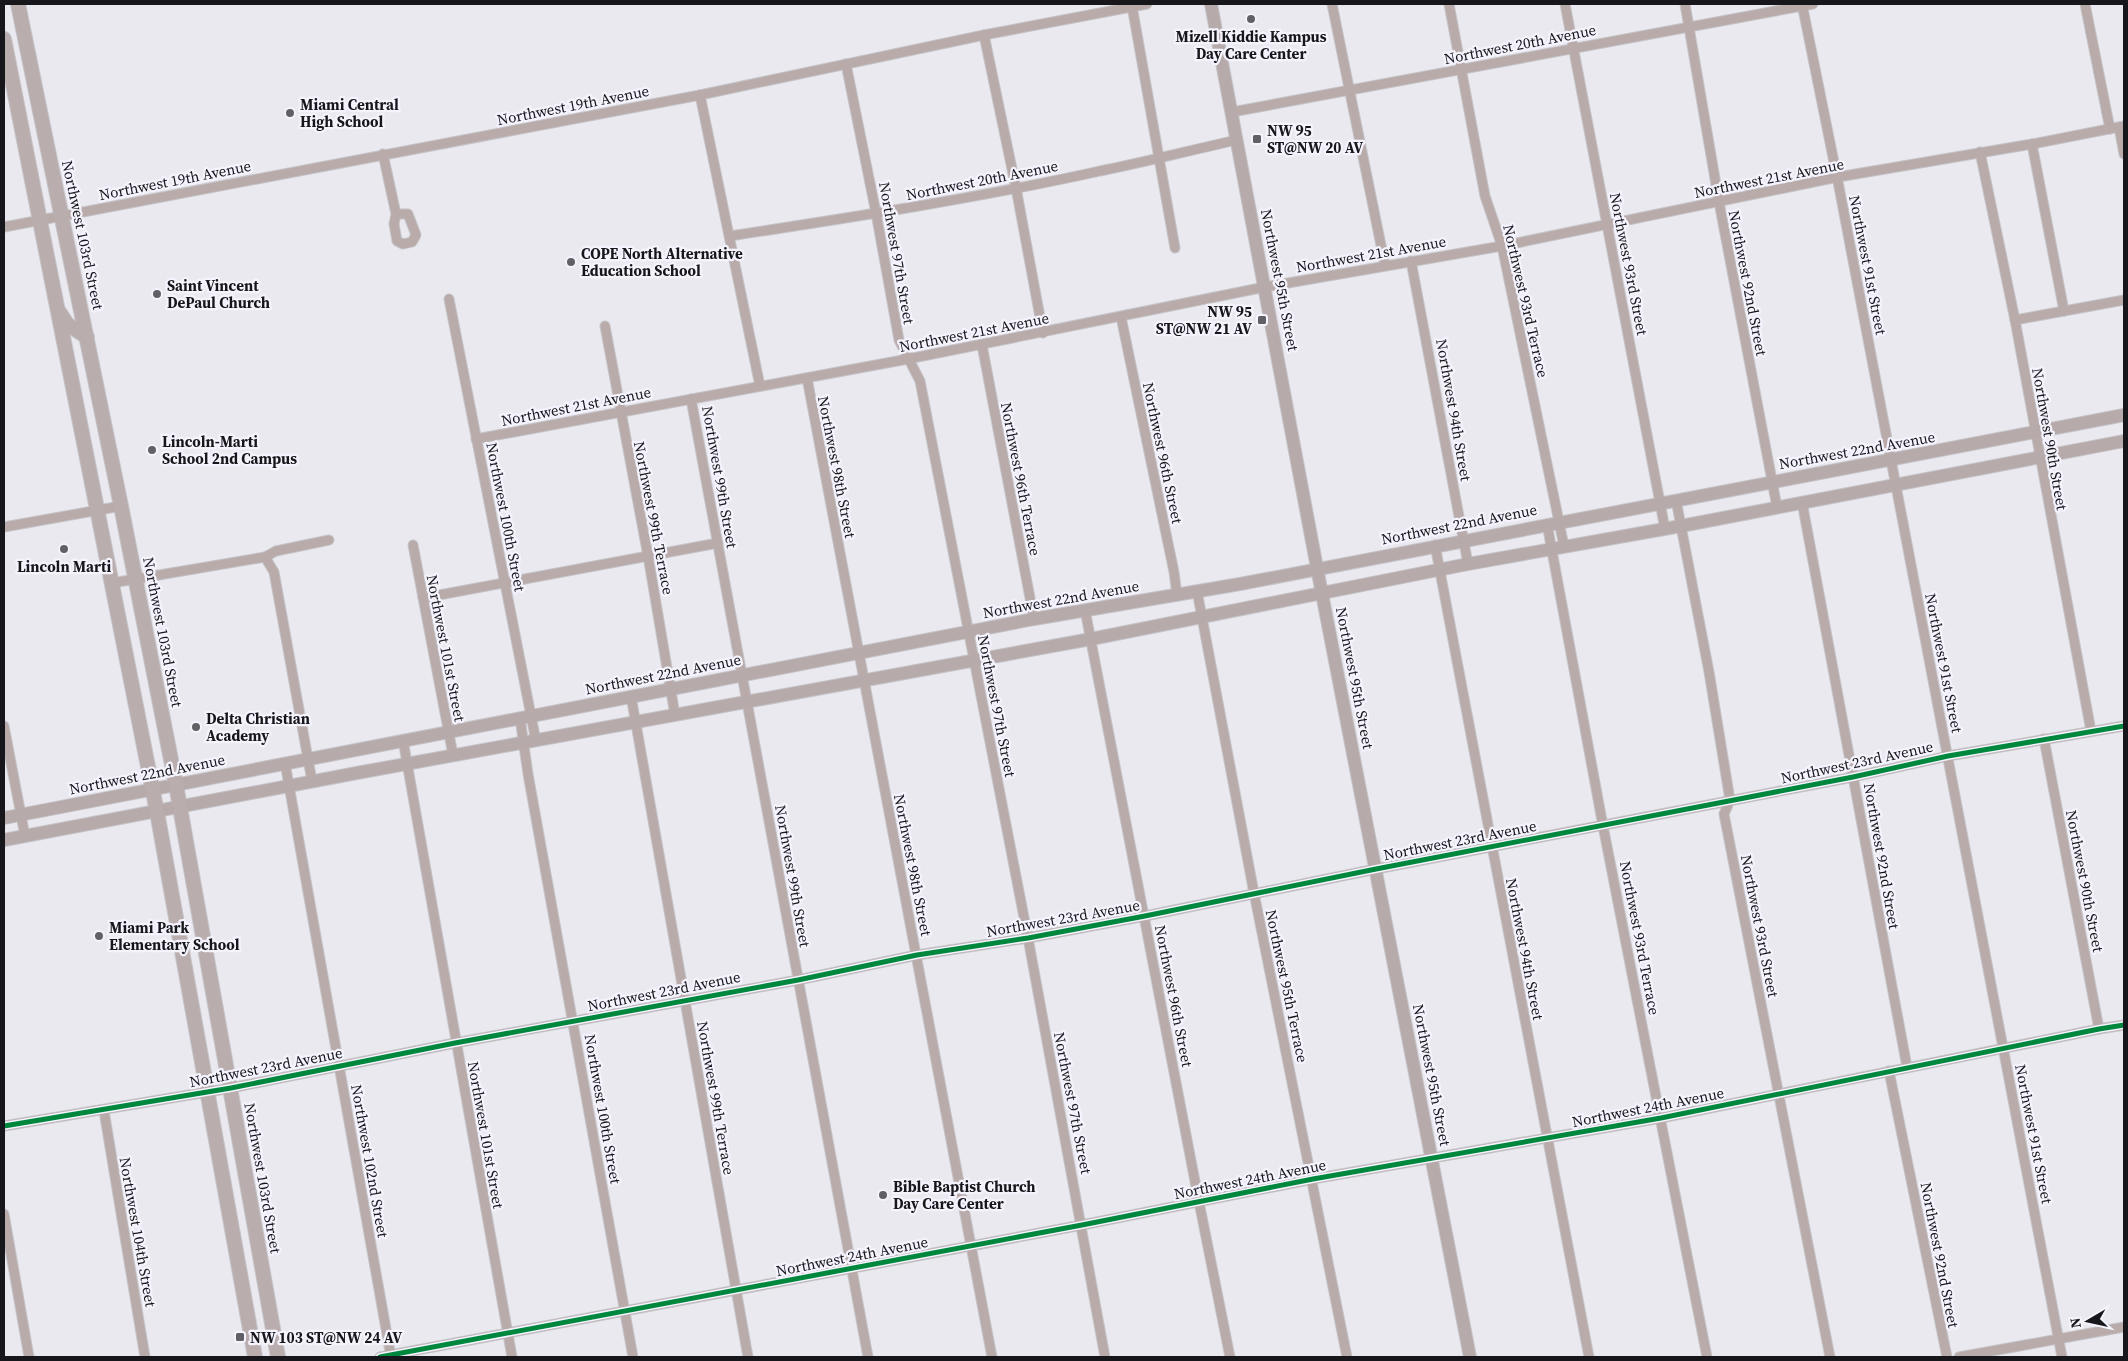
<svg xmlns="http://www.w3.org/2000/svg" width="2128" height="1361" viewBox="0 0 2128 1361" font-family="'Source Serif 4',serif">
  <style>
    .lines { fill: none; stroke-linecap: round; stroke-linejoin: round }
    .street-casing { stroke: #c5c4c8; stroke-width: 11 }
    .secondary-casing { stroke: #c5c4c8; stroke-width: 14 }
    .primary-casing { stroke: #c5c4c8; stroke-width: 16 }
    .street { stroke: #b9abaa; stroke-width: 9 }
    .secondary { stroke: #b7aaaa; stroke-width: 12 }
    .primary { stroke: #baadae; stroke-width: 14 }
    .cycleway-casing { stroke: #f5f4fe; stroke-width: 8 }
    .cycleway { stroke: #00873e; stroke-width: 5 }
    .poi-dot { fill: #616065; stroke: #f5f4fe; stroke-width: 2 }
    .labels { text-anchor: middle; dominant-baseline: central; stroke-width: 4.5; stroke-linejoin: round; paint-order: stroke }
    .poi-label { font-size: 15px; font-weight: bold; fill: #17161a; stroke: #f5f4fe; text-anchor: start }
    .street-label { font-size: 15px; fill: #17161a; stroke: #f5f4fe }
  </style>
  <rect width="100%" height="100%" fill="#eae9ef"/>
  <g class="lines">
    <g class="street-casing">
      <g id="street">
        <polyline points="1332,4 1385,265"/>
        <polyline points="1449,4 1485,196 1502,246 1564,546"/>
        <polyline points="1565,4 1665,529"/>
        <polyline points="1685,4 1719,202 1777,507"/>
        <polyline points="1802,4 1839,187 2062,1357"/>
        <polyline points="2085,4 2110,129"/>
        <polyline points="1132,6 1175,248"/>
        <polyline points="984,35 1016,188 1043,333"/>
        <polyline points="846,64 876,213 899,340 920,381 1028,938 1105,1357"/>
        <polyline points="700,95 760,386"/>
        <polyline points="1232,112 1813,4"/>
        <polyline points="2119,127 2124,154"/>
        <polyline points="2032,144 2064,311"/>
        <polyline points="1980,152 2015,320 2091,731"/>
        <polyline points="383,154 396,214 394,224 397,241 403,244 412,242 416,235 408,214 396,214"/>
        <polyline points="4,227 700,95 984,35 1147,4"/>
        <path d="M730 236C854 217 978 198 1100 171 1146 162 1191 150 1237 140"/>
        <polyline points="1411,261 1468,564"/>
        <polyline points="449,299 536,741"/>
        <polyline points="1121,317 1174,572 1177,595"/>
        <polyline points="2015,320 2124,300"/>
        <polyline points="605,326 648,556 675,715"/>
        <polyline points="982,345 1034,619"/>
        <polyline points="807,378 992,1357"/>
        <polyline points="691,399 868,1357"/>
        <polyline points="476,439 908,359 1265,287 1502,246 1838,177 2032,144 2124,126"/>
        <polyline points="1676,500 1709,672 1730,800 1724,814 1830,1357"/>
        <polyline points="1802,502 1907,1067"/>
        <polyline points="1547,524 1603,826 1707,1357"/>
        <polyline points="4,527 121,506"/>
        <polyline points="413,545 453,755"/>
        <polyline points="1435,545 1589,1357"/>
        <polyline points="265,557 274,572 312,781"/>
        <polyline points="112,583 265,557 276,551 329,540"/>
        <polyline points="1197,591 1254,893 1347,1357"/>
        <polyline points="423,598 718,543"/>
        <polyline points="1085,610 1199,1202 1230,1357"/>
        <polyline points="631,696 748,1357"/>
        <polyline points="520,718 528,774 633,1357"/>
        <polyline points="4,726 25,836"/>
        <polyline points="2044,739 2099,1029"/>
        <polyline points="403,740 512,1357"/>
        <polyline points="285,763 391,1357"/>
        <polyline points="1889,1071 1947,1357"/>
        <polyline points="104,1111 145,1357"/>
        <polyline points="4,1126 231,1088 455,1043 798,980 917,955 1028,938 1145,916 1376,869 1853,777 1948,756 2124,726"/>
        <polyline points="4,1214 29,1357"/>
        <polyline points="380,1357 1082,1225 1313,1179 1661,1118 2099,1029 2124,1025"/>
        <polyline points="1959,1357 2124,1327"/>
      </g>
    </g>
    <g class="secondary-casing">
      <g id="secondary">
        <polyline points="1211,4 1317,568 1470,1357"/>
        <polyline points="4,818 1034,619 1240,584 2124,415"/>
        <polyline points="4,840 362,772 1091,639 1468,564 1681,526 2124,441"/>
      </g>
    </g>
    <g class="primary-casing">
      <g id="primary">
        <polyline points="18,4 121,506 176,785 278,1357"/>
        <polyline points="4,39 157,812 255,1357"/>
        <polyline points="60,313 67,324 87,337"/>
      </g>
    </g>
    <use href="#street" class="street"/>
    <use href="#secondary" class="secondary"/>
    <use href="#primary" class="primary"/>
    <g class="cycleway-casing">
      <g id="cycleway">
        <polyline points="4,1126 231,1088 455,1043 798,980 917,955 1028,938 1145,916 1376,869 1853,777 1948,756 2124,726"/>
        <polyline points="380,1357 1082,1225 1313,1179 1661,1118 2099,1029 2124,1025"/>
      </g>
    </g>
    <use href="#cycleway" class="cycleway"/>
  </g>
  <g class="poi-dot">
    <circle cx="1251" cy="19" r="5"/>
    <circle cx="290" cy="113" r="5"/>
    <rect x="1252" y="134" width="10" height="10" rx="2.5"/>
    <circle cx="571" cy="262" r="5"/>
    <circle cx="157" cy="294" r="5"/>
    <rect x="1257" y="315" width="10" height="10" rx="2.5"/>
    <circle cx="152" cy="450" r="5"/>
    <circle cx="64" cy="549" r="5"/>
    <circle cx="196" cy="727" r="5"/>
    <circle cx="99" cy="936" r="5"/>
    <circle cx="883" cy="1195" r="5"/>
    <rect x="235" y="1332" width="10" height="10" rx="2.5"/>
  </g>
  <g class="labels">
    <g class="poi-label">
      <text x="1251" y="36" text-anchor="middle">Mizell Kiddie Kampus<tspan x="1251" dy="17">Day Care Center</tspan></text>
      <text x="300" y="104">Miami Central<tspan x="300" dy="17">High School</tspan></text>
      <text x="1267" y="130">NW 95<tspan x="1267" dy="17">ST@NW 20 AV</tspan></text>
      <text x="581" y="253">COPE North Alternative<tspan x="581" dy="17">Education School</tspan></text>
      <text x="167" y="285">Saint Vincent<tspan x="167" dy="17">DePaul Church</tspan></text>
      <text x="1252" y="311" text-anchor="end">NW 95<tspan x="1252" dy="17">ST@NW 21 AV</tspan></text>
      <text x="162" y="441">Lincoln-Marti<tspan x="162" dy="17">School 2nd Campus</tspan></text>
      <text x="64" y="566" text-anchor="middle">Lincoln Marti</text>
      <text x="206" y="718">Delta Christian<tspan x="206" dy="17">Academy</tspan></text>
      <text x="109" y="927">Miami Park<tspan x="109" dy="17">Elementary School</tspan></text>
      <text x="893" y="1186">Bible Baptist Church<tspan x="893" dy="17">Day Care Center</tspan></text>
      <text x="250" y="1337">NW 103 ST@NW 24 AV</text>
    </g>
    <g class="street-label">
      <text transform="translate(1520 44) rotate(-11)">Northwest 20th Avenue</text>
      <text transform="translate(573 105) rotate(-11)">Northwest 19th Avenue</text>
      <text transform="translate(1769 178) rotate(-11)">Northwest 21st Avenue</text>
      <text transform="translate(175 180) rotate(-11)">Northwest 19th Avenue</text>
      <text transform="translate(982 180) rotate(-11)">Northwest 20th Avenue</text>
      <text transform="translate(83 235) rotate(78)">Northwest 103rd Street</text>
      <text transform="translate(897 253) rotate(80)">Northwest 97th Street</text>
      <text transform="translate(1371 254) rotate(-10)">Northwest 21st Avenue</text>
      <text transform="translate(1629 264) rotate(79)">Northwest 93rd Street</text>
      <text transform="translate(1868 265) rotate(79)">Northwest 91st Street</text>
      <text transform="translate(1280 280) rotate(79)">Northwest 95th Street</text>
      <text transform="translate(1748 283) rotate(79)">Northwest 92nd Street</text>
      <text transform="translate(1526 301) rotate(77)">Northwest 93rd Terrace</text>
      <text transform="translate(974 332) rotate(-11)">Northwest 21st Avenue</text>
      <text transform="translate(576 406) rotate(-11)">Northwest 21st Avenue</text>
      <text transform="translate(1454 410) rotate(80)">Northwest 94th Street</text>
      <text transform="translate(2050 439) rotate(80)">Northwest 90th Street</text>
      <text transform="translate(1857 450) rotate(-10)">Northwest 22nd Avenue</text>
      <text transform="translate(1163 453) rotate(78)">Northwest 96th Street</text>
      <text transform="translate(837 467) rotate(79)">Northwest 98th Street</text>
      <text transform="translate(720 477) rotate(80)">Northwest 99th Street</text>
      <text transform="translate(1021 479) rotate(79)">Northwest 96th Terrace</text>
      <text transform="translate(506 517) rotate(79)">Northwest 100th Street</text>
      <text transform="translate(654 518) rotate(79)">Northwest 99th Terrace</text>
      <text transform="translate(1459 524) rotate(-11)">Northwest 22nd Avenue</text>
      <text transform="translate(1061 599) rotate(-10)">Northwest 22nd Avenue</text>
      <text transform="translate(163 632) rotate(79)">Northwest 103rd Street</text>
      <text transform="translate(446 648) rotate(79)">Northwest 101st Street</text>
      <text transform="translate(1944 663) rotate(79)">Northwest 91st Street</text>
      <text transform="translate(663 674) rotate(-11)">Northwest 22nd Avenue</text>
      <text transform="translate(1355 678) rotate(79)">Northwest 95th Street</text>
      <text transform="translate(997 706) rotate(79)">Northwest 97th Street</text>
      <text transform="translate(1857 762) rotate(-12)">Northwest 23rd Avenue</text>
      <text transform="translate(147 774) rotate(-11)">Northwest 22nd Avenue</text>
      <text transform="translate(1460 840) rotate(-11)">Northwest 23rd Avenue</text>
      <text transform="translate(1882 856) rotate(80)">Northwest 92nd Street</text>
      <text transform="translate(913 865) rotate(79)">Northwest 98th Street</text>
      <text transform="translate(793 876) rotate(80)">Northwest 99th Street</text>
      <text transform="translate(2085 881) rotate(79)">Northwest 90th Street</text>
      <text transform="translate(1063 918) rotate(-10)">Northwest 23rd Avenue</text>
      <text transform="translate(1760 926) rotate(79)">Northwest 93rd Street</text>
      <text transform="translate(1640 938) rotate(79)">Northwest 93rd Terrace</text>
      <text transform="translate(1525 949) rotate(79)">Northwest 94th Street</text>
      <text transform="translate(1287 986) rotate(78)">Northwest 95th Terrace</text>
      <text transform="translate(664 991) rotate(-11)">Northwest 23rd Avenue</text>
      <text transform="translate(1174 996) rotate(79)">Northwest 96th Street</text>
      <text transform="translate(266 1067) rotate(-11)">Northwest 23rd Avenue</text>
      <text transform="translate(1432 1075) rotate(79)">Northwest 95th Street</text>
      <text transform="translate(716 1098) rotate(80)">Northwest 99th Terrace</text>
      <text transform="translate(1073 1103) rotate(79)">Northwest 97th Street</text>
      <text transform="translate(1648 1107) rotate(-11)">Northwest 24th Avenue</text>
      <text transform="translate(603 1109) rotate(80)">Northwest 100th Street</text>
      <text transform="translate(2034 1134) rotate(79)">Northwest 91st Street</text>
      <text transform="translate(486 1135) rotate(80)">Northwest 101st Street</text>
      <text transform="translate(370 1161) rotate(80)">Northwest 102nd Street</text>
      <text transform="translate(263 1178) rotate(80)">Northwest 103rd Street</text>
      <text transform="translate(1250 1179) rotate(-11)">Northwest 24th Avenue</text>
      <text transform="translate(138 1232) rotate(80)">Northwest 104th Street</text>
      <text transform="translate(1940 1255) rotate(79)">Northwest 92nd Street</text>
      <text transform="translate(852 1256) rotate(-11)">Northwest 24th Avenue</text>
    </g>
  </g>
  <rect width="2128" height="1361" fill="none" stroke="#17161a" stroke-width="10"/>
  <g transform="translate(2088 1321) rotate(261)" stroke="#f5f4fe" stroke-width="4" paint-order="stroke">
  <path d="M0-4L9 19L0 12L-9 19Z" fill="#17161a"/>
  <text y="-8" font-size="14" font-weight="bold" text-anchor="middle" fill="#17161a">N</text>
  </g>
</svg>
